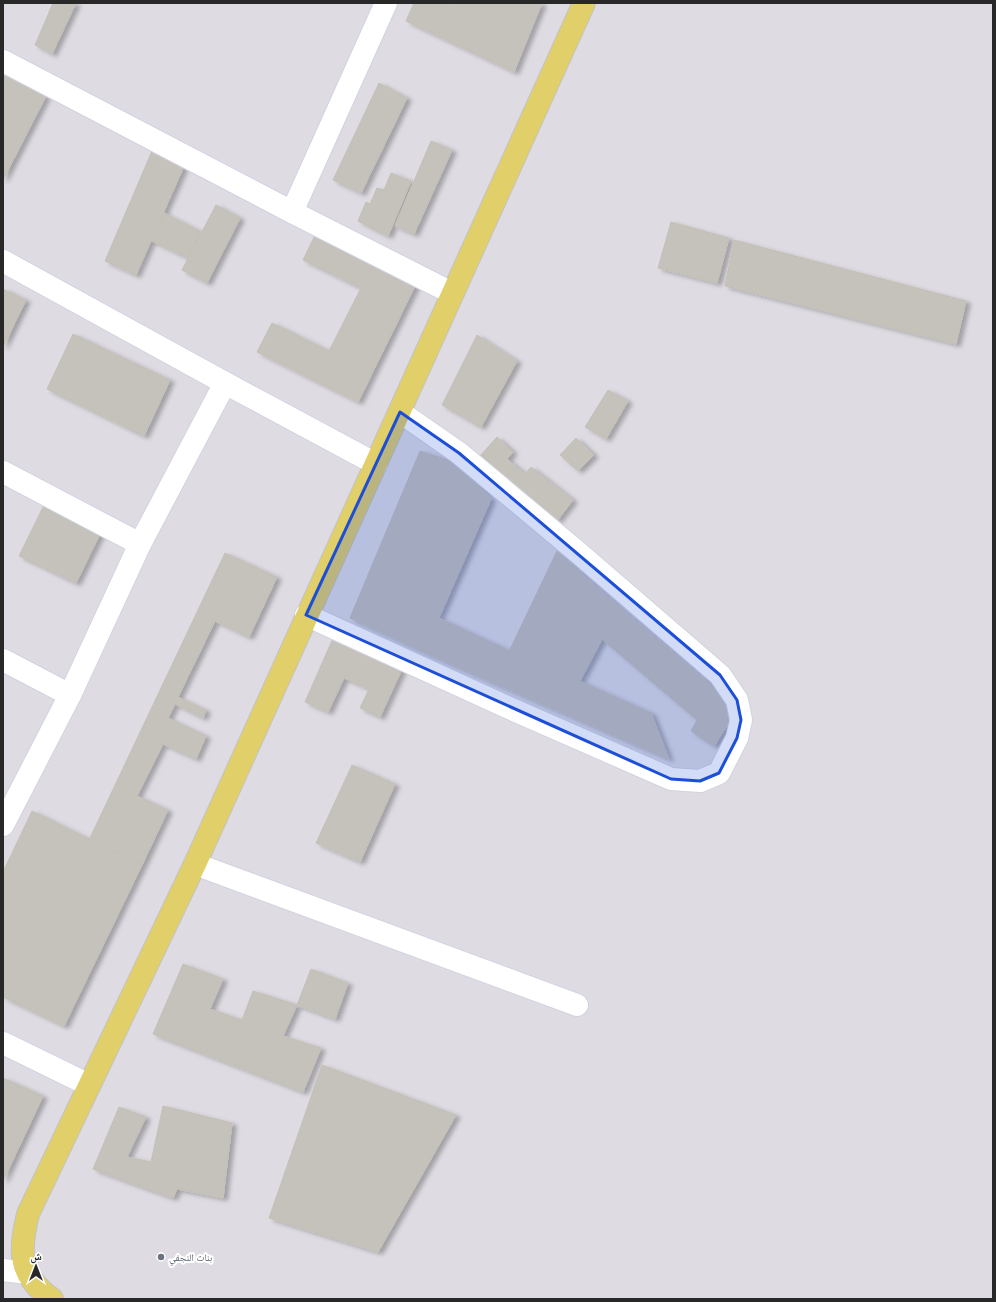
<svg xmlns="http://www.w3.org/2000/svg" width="996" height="1302" viewBox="0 0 996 1302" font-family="'Noto Sans','Noto Naskh Arabic',sans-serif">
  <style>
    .industrial { fill: #dedce2 }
    .building { fill: #c5c1bb; stroke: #c4c0b6; filter: url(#shadow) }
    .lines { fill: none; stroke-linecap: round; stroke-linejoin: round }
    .minor-casing { stroke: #d1d3e0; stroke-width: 24 }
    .major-casing { stroke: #c3c3c3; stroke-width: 24 }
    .minor { stroke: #fff; stroke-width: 22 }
    .major { stroke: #e1cf69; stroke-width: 22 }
    .marked { fill: #1d4ed8; fill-opacity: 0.2; stroke: #1d4ed8; stroke-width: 3; stroke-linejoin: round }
    .worship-dot { fill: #6b7280; stroke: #fff; stroke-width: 1.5 }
    .labels { text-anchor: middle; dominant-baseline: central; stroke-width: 4; stroke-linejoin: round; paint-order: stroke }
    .worship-label { font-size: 10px; fill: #5b616d; stroke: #fff; text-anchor: start }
  </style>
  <defs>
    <filter id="shadow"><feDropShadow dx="4.5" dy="2.5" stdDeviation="2" flood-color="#0004"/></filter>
  </defs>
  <rect width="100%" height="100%" fill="#e9e5dc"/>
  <rect class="industrial" x="3" y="3" width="990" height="1296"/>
  <g class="building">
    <polygon points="53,3 76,3 52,54 35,45"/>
    <polygon points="414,3 451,3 457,6 458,3 542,3 514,72 406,21"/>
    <polygon points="3,74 46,96 3,180"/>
    <polygon points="379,83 407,98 361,193 333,180"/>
    <polygon points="431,141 452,150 414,234 395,226"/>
    <polygon points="152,151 184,166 136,275 105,261"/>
    <polygon points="391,173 411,181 388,236 358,221 366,202 370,204 377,188 384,190"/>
    <polygon points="216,205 240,218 207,283 182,270"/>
    <polygon points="164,213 201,232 188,258 150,240"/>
    <polygon points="671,222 729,238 717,283 658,268"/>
    <polygon points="317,231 418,280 358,402 257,352 272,323 329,351 361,288 303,260"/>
    <polygon points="734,240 966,301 956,344 725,286"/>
    <polygon points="3,289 26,300 3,347"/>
    <polygon points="73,334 170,380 144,436 47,389"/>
    <polygon points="477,335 517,361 481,427 442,405"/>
    <polygon points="608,390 628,401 606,439 585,427"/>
    <polygon points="497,437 513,452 507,459 525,474 531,467 573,500 557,521 480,456"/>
    <polygon points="576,438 594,455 578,471 560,455"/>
    <polygon points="420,451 448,460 481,488 491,499 424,652 350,618"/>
    <polygon points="45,503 102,530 76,583 19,556"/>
    <polygon points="557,551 619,607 580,681 651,713 669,759 494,683"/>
    <polygon points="225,553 277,577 249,637 215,621 178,697 206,710 203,718 175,704 168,718 206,736 196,759 163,744 137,796 168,810 142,865 89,840"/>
    <polygon points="619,607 707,681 725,699 728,716 727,726 714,746 691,731 697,720 602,639"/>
    <polygon points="439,618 510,651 494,683 424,652"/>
    <polygon points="334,636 403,667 380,717 360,708 369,689 344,678 328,712 305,702"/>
    <polygon points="352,765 395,784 360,862 316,843"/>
    <polygon points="32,811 142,865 64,1026 3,997 3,872"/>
    <polygon points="183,964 223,979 210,1009 242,1020 253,991 297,1005 283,1036 321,1048 303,1092 153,1034"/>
    <polygon points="311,969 348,983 335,1019 297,1005"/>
    <polygon points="322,1065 456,1115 378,1252 269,1218"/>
    <polygon points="3,1078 43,1096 3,1181"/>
    <polygon points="163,1106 232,1123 223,1198 177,1189 173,1198 93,1169 119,1107 146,1117 127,1157 151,1162"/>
  </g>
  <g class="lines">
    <g class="minor-casing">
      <g id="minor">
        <polyline points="3,61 292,212 452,293"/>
        <polyline points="292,212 386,3"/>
        <polyline points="3,261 225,383 376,464"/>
        <polyline points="3,472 140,544"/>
        <polyline points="306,615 507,707 671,779 700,781 719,773 737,738 741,720 737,700 720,675 581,555 459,453 400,412"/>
        <polyline points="3,660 70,695"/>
        <polyline points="3,825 70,695 140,544 225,383"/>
        <polyline points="195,864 577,1005"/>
        <polyline points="3,1043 89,1085"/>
        <polyline points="3,1270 27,1273"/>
      </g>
    </g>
    <g class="major-casing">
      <path id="major" d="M52 1299C18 1275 19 1252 28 1214L195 864 584 3"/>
    </g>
    <use href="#minor" class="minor"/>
    <use href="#major" class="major"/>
  </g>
  <path class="marked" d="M400 412 459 453 720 675 737 700 741 720 737 738 719 773 700 781 671 779 306 615Z"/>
  <circle class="worship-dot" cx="161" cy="1257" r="4"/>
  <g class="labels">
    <g class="worship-label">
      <text x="169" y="1257">بنات النجفي</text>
    </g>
  </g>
  <rect width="996" height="1302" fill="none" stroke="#282828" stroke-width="8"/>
  <g transform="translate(36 1266)" stroke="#ffffff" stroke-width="3" paint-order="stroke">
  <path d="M0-3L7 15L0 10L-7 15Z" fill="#282828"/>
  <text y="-6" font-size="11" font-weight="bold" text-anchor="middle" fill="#282828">ش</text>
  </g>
</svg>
